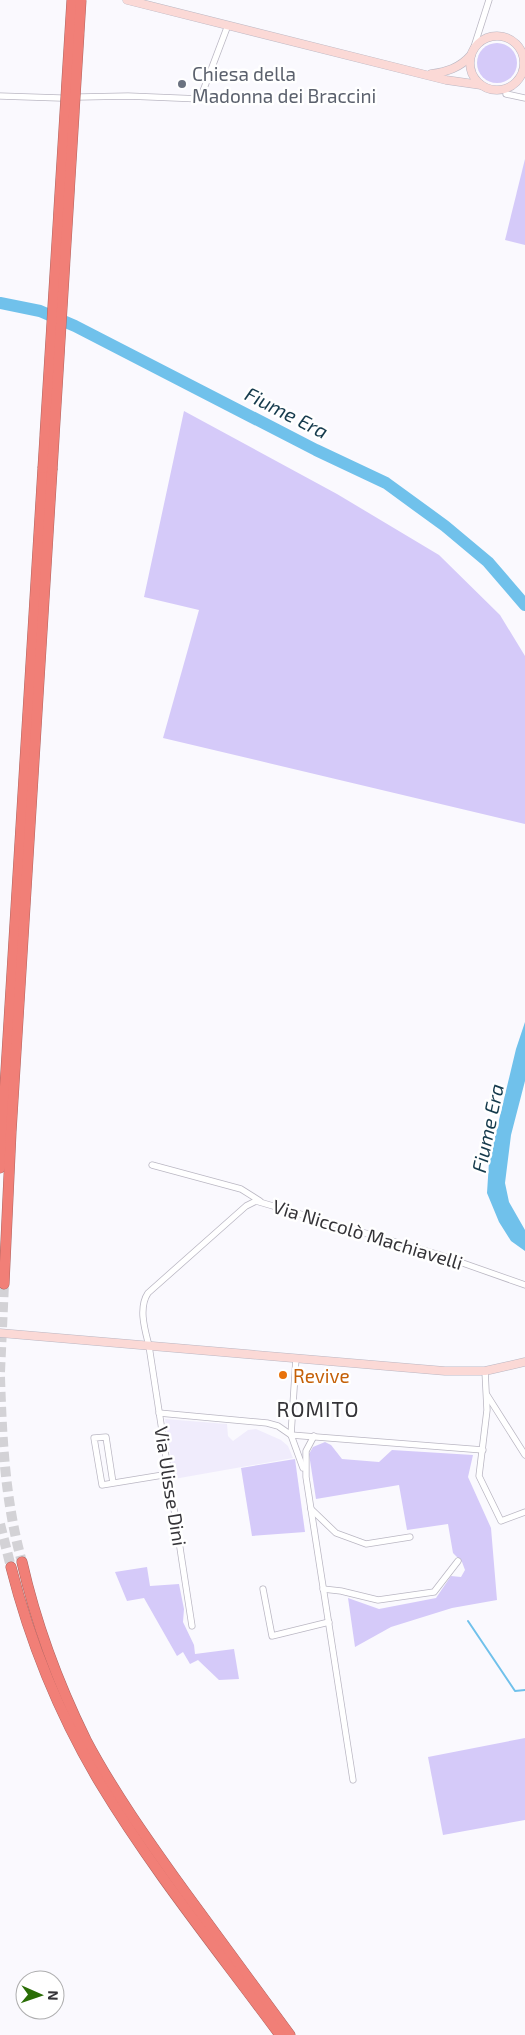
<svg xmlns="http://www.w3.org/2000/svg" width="525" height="2035" viewBox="0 0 525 2035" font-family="'Exo 2',sans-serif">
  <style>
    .built { fill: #f0ecfc }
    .green { fill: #d5caf9 }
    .water { fill: #70c1eb }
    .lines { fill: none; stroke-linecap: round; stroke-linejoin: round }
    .stream { stroke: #70c1eb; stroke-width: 2 }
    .river { stroke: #70c1eb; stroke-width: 12 }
    .highway-tunnel { stroke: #d3d2d6; stroke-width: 10; stroke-dasharray: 10 5; stroke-linecap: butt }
    .street-casing { stroke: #bab7c3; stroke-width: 7 }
    .secondary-casing { stroke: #bab7c3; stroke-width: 9 }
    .highway-casing { stroke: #af6561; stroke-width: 11 }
    .street { stroke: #fff; stroke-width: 5.5 }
    .secondary { stroke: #fbd9d6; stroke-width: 8 }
    .highway { stroke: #f17f77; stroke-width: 10 }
    .highway-bridge-casing { stroke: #af6561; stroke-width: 11; stroke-linecap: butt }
    .highway-bridge { stroke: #f17f77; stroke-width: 10 }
    .worship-dot { fill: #6b7280; stroke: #fff; stroke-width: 2 }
    .food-dot { fill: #e8710a; stroke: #fff; stroke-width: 2 }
    .labels { text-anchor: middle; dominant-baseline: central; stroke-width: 5; stroke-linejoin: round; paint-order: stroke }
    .worship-label { font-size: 19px; fill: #5b616d; stroke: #fff; text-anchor: start }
    .street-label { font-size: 19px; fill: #353438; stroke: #fff }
    .food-label { font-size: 19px; fill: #c56008; stroke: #fff; text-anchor: start }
    .water-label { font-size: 20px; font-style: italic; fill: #153a4c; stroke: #fff }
    .quarter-label { font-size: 21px; letter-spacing: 1px; fill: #353438; stroke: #fff }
  </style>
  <rect width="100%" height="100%" fill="#faf9fe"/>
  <polygon class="built" points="165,1419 227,1424 228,1436 233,1441 248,1430 256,1429 281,1440 288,1446 293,1458 174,1479"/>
  <g class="green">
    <circle cx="497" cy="63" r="20"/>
    <polygon points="525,159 525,245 505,240"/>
    <polygon points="184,411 337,494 439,555 500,615 525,656 525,824 163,738 199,610 144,597"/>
    <polygon points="325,1442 331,1445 342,1459 379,1462 392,1450 473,1455 468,1477 491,1528 497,1600 452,1608 391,1627 355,1647 348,1598 379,1609 436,1598 451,1576 461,1577 465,1570 462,1562 453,1553 448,1524 407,1530 399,1485 316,1499 309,1454 313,1447"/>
    <polygon points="295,1459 305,1532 252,1536 241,1468"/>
    <polygon points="147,1567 150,1586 179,1584 184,1609 183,1622 194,1645 195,1654 234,1649 239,1679 219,1680 198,1660 190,1664 183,1652 177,1656 144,1598 127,1601 115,1572"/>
    <polygon points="525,1738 525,1820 443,1835 428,1757"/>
  </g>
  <polygon class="water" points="525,1022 525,1081 511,1135 505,1183 509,1202 525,1230 525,1251 511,1241 499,1222 487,1193 489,1162 516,1049"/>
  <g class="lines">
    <polyline class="stream" points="468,1621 515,1691 525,1690"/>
    <polyline class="river" points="0,303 40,311 75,326 316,450 386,483 445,526 488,562 525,605"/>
    <g class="highway-tunnel">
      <polyline points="0,1372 4,1284"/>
      <path d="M0 1377C2 1440 5 1501 22 1562"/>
      <polyline points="0,1524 11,1567"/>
    </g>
    <g class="street-casing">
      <g id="street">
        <polyline points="473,50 489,0"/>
        <polyline points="506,94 525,98"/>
        <polyline points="0,96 60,98"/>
        <polyline points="80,97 128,96 200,99 228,25"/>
        <polyline points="152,1165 241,1189 260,1201"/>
        <polyline points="296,1358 291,1435 303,1468"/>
        <polyline points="485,1371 487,1410 479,1476 501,1521 525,1512"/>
        <polyline points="487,1395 525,1455"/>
        <polyline points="159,1413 267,1423 278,1426 291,1435 483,1450"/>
        <polyline points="314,1436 306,1451 306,1477 353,1780"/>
        <polyline points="113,1483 106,1437 94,1438 102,1485 169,1474"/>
        <polyline points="311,1509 336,1533 366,1544 410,1537"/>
        <polyline points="263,1589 272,1636 329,1622"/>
        <polyline points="323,1589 341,1591 378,1600 434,1592 458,1561"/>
        <path d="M192 1626 149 1346C145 1330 138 1308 148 1293L246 1206 256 1201 440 1255 525 1285"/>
      </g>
    </g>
    <g class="secondary-casing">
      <g id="secondary">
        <polyline points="127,0 446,80 481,85"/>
        <circle cx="497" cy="63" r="27"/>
        <path d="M431 74C446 72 460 68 471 55"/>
        <polyline points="0,1333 445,1371 485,1371 525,1362"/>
      </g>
    </g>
    <g class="highway-casing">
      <g id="highway">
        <polyline points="0,1168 43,468"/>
        <polyline points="4,1284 11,1132 52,470"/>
        <path d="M22 1562C36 1624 58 1683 86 1740 114 1793 150 1843 185 1892 220 1939 255 1987 290 2035"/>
        <path d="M11 1567C30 1642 60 1716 100 1783 153 1871 219 1952 280 2035"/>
      </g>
    </g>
    <use href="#street" class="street"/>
    <use href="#secondary" class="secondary"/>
    <use href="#highway" class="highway"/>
    <g class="highway-bridge-casing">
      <g id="highway-bridge">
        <polyline points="43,468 72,0"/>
        <polyline points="52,470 81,0"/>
      </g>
    </g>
    <use href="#highway-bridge" class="highway-bridge"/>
  </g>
  <circle class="worship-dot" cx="182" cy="84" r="5"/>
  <circle class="food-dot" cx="283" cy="1375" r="5"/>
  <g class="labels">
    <g class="worship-label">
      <text x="192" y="73">Chiesa della<tspan x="192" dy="22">Madonna dei Braccini</tspan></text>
    </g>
    <g class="street-label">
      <text transform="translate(368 1234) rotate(17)">Via Niccolò Machiavelli</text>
      <text transform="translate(171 1486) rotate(81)">Via Ulisse Dini</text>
    </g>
    <g class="food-label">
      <text x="293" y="1375">Revive</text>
    </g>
    <g class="water-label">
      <text transform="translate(287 412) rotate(27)">Fiume Era</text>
      <text transform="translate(487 1128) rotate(-78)">Fiume Era</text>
    </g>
    <g class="quarter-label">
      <text x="318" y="1408">ROMITO</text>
    </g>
  </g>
  <g transform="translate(40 1995) rotate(92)"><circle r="24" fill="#ffffff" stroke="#aeaeaf"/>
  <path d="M0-4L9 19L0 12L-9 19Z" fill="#2a6d06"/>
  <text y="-8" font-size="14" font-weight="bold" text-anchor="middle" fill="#353438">N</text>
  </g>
</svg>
